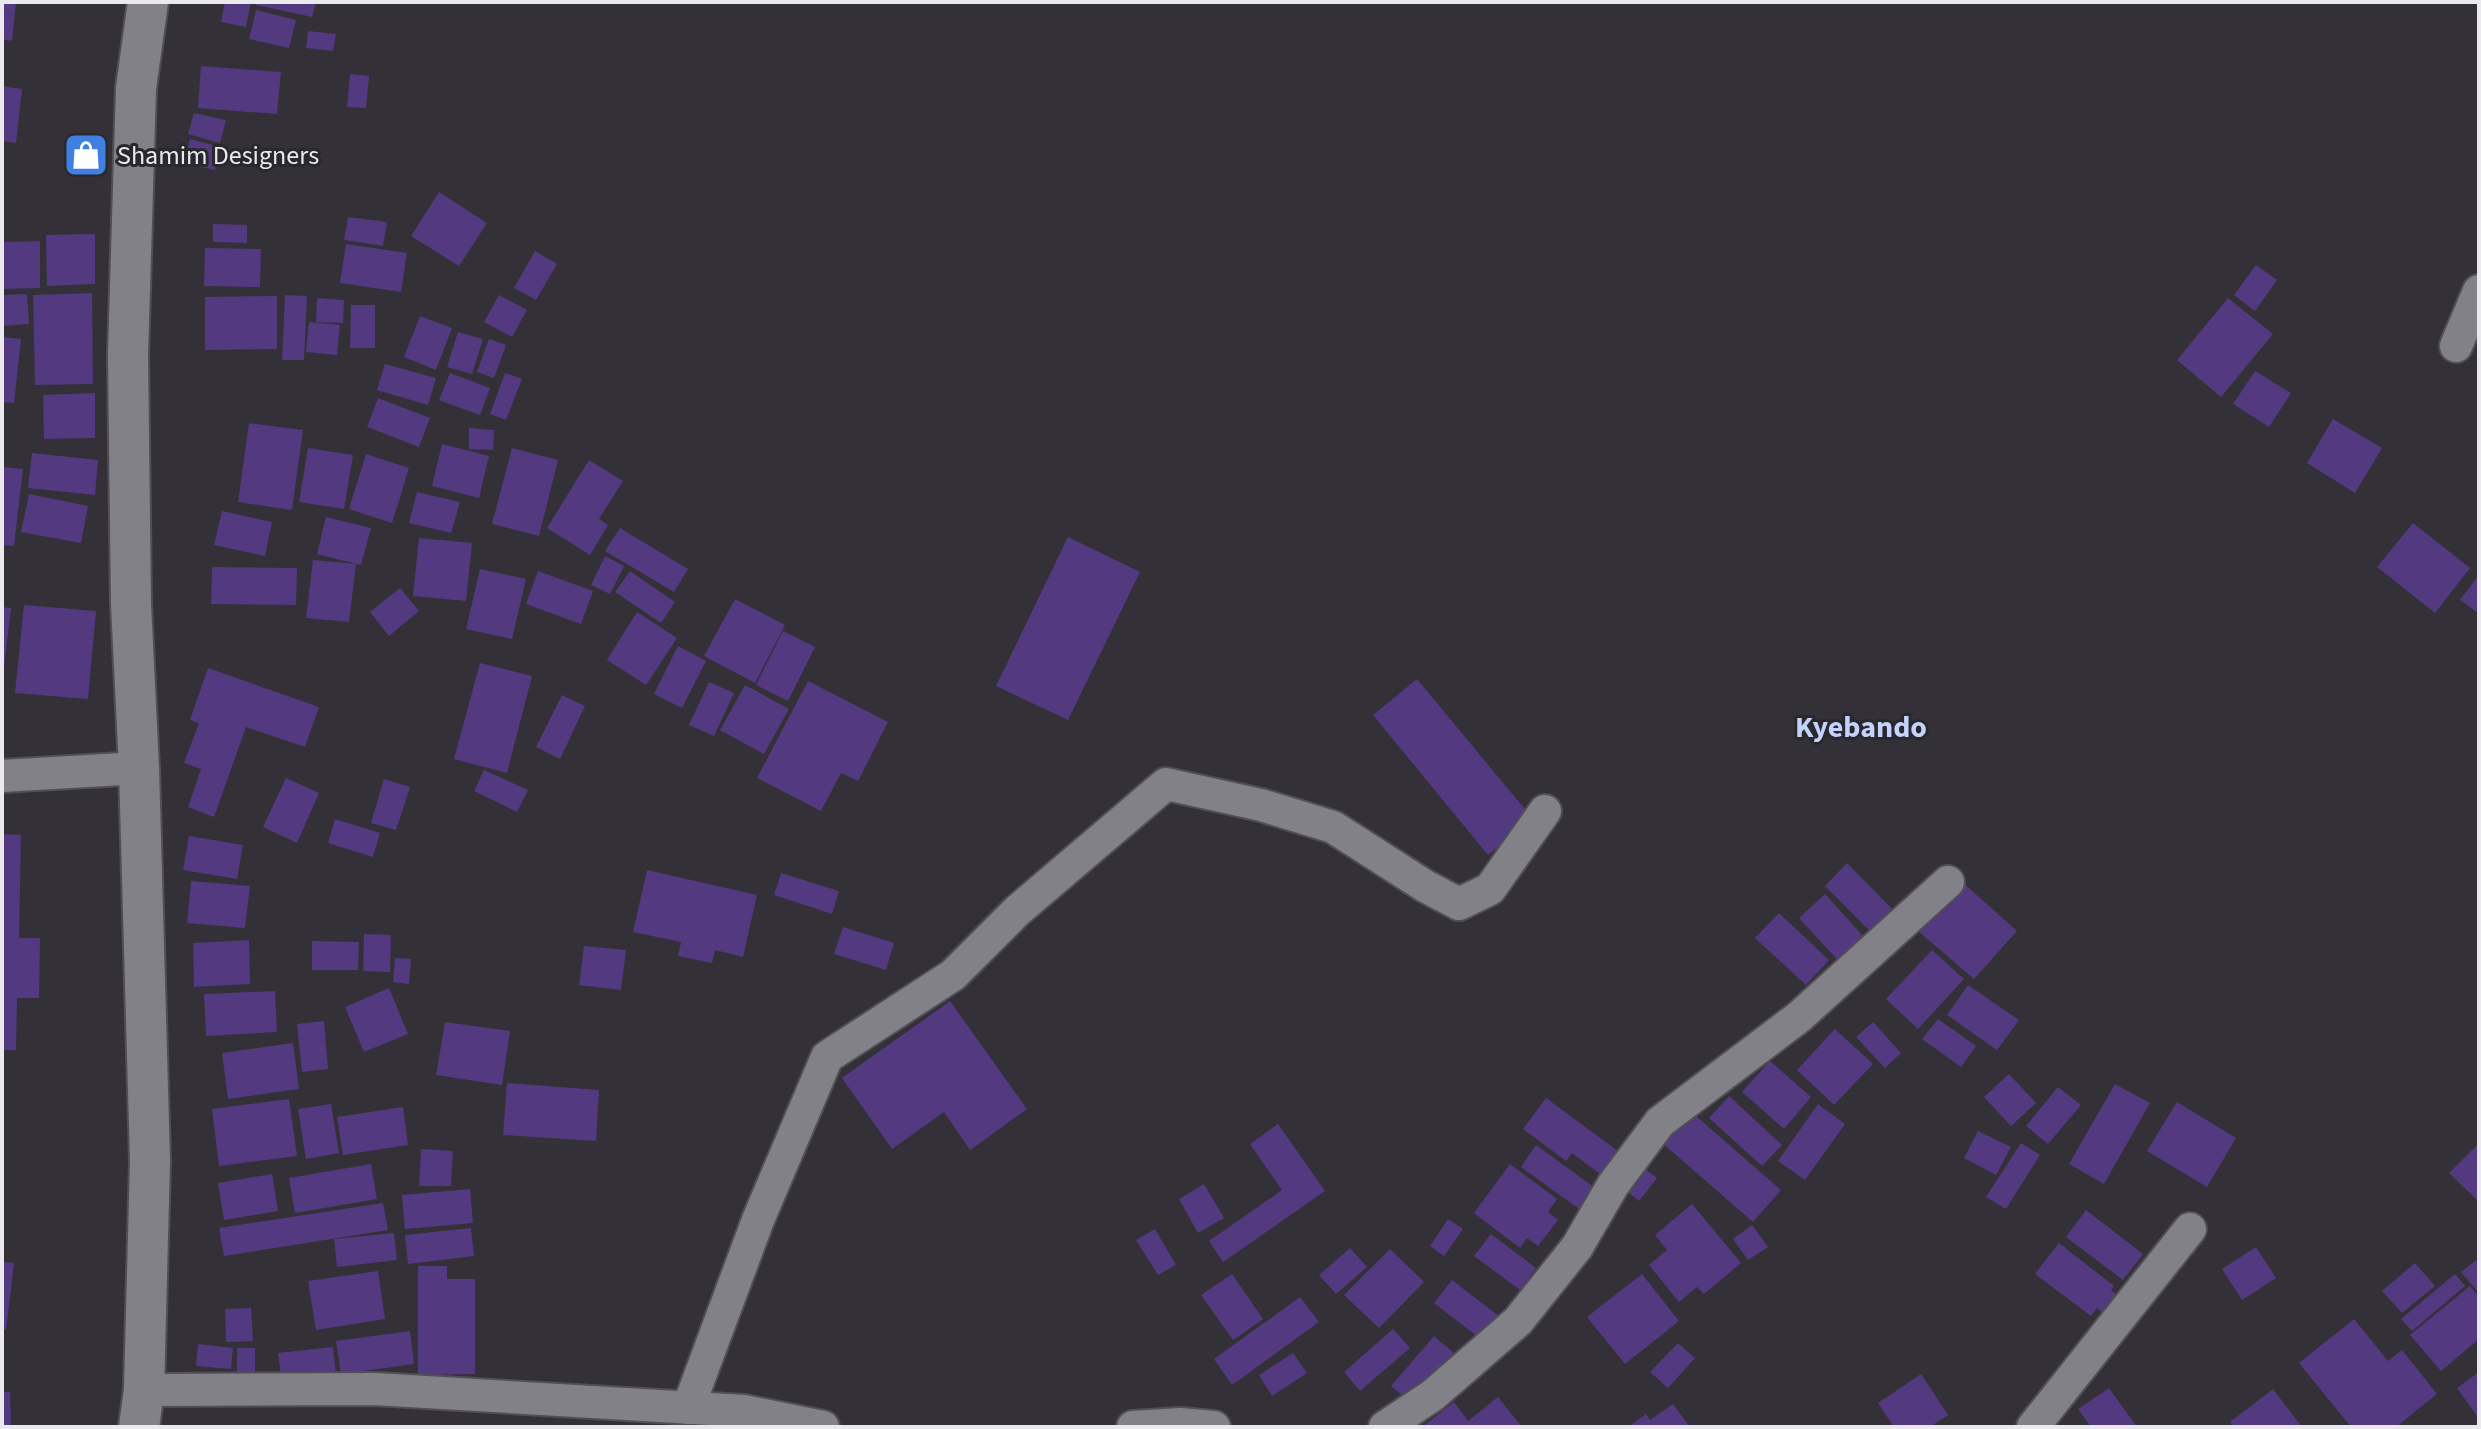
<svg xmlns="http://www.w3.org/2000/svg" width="2481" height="1429" viewBox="0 0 2481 1429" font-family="'Source Sans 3',sans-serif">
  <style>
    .building { fill: #523980 }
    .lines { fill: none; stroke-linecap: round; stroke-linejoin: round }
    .minor-casing { stroke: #514f55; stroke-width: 36 }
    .tertiary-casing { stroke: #514f55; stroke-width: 44 }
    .minor { stroke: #838188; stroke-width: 32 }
    .tertiary { stroke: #838188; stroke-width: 40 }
    .labels { text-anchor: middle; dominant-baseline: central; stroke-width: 6; stroke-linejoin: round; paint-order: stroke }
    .poi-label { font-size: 26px; fill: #eae9ed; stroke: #29282d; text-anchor: start }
    .quarter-label { font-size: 30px; font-weight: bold; fill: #c5d2fc; stroke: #29282d }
  </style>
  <rect width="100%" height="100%" fill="#333137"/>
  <g class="building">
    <polygon points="2,2 16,2 12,41 2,39"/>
    <polygon points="225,2 251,2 246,27 221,22"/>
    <polygon points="256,2 316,2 312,17 256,5"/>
    <polygon points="256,10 296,20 289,48 249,39"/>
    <polygon points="308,31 336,34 333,51 306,48"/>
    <polygon points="201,66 281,72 277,114 198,108"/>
    <polygon points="350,74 369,76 366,108 347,107"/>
    <polygon points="2,86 22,89 16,143 2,141"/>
    <polygon points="194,113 226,120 220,143 188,134"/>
    <polygon points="190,139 220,147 215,170 184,163"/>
    <polygon points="439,192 487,223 459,266 411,236"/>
    <polygon points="348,217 387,222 383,246 344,240"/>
    <polygon points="213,224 247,225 247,243 213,242"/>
    <polygon points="95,234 95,284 47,286 46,235"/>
    <polygon points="40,241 40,288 2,289 2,242"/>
    <polygon points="346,244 407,253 401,292 340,283"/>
    <polygon points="205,248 261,249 260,287 204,286"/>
    <polygon points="535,251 557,264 536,300 514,288"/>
    <polygon points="2256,265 2277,280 2255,311 2234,295"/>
    <polygon points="92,293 93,384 35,385 33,295"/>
    <polygon points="27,294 29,324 2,326 2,295"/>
    <polygon points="285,295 307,296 304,360 282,360"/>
    <polygon points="499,295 527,310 512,337 484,322"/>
    <polygon points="277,296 277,349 205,350 205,297"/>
    <polygon points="317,298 344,300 343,323 316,322"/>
    <polygon points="2228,298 2273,334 2221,397 2177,360"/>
    <polygon points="351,305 375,305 375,348 350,348"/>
    <polygon points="420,316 452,328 436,370 404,357"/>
    <polygon points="309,322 340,325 337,355 306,352"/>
    <polygon points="458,332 483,339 472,374 447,367"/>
    <polygon points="2,337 21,339 14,403 2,402"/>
    <polygon points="489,339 506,345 494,378 477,372"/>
    <polygon points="385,364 436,378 428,405 377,390"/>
    <polygon points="2255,371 2291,393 2269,427 2233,404"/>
    <polygon points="450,373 490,388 480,415 439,400"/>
    <polygon points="505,373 522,379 506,420 490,414"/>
    <polygon points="95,393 95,438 44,439 43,395"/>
    <polygon points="378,398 430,418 419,447 367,427"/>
    <polygon points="2333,419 2382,448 2355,493 2307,463"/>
    <polygon points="249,423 303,430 292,510 238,502"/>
    <polygon points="469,428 494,430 493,450 469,449"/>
    <polygon points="442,444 489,456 479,498 432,486"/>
    <polygon points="308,448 353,455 344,509 299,502"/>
    <polygon points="512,448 558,460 539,536 492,524"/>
    <polygon points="32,453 98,460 95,495 28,488"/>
    <polygon points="366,454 409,468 392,523 349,509"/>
    <polygon points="589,460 623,481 599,519 608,525 590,555 547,528"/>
    <polygon points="2,467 23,469 14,546 2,545"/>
    <polygon points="417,492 460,502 451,533 409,523"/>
    <polygon points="29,494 88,506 81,543 21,532"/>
    <polygon points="222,511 272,522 265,556 214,545"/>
    <polygon points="326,517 371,528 361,565 317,554"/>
    <polygon points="2413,523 2470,568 2435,613 2377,567"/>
    <polygon points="620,528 688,569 674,592 605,551"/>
    <polygon points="1068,537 1140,572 1068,720 996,686"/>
    <polygon points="419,538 472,543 466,601 413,596"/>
    <polygon points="605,556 624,566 610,594 591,585"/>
    <polygon points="313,560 356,564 349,622 306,618"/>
    <polygon points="212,567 297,568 296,605 211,604"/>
    <polygon points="480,569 526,579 512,639 466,629"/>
    <polygon points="538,571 593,591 581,624 526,604"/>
    <polygon points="630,571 675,602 661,623 615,592"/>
    <polygon points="2479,575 2479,614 2460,600"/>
    <polygon points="400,588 419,611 389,636 370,612"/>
    <polygon points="735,599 785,625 755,683 704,656"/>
    <polygon points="24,605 96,611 88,699 15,693"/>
    <polygon points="2,607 11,608 4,667 2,666"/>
    <polygon points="637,612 677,638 646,685 607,660"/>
    <polygon points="783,631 815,647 788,701 756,685"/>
    <polygon points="678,646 706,661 682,708 654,694"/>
    <polygon points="480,663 532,676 507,773 454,759"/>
    <polygon points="208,668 319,707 305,747 246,727 214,817 188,807 201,769 184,763 199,723 190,720"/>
    <polygon points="1417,679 1533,819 1488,855 1373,715"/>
    <polygon points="808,681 888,722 858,781 841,773 821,811 757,778"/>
    <polygon points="709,682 734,693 714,736 689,725"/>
    <polygon points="745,685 789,709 764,754 720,730"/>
    <polygon points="562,695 585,706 560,759 536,747"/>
    <polygon points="484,770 528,790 517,812 474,791"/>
    <polygon points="286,778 319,793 297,843 263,827"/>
    <polygon points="384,779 410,787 396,830 371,823"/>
    <polygon points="335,819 380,833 373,857 328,843"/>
    <polygon points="2,834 21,835 19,938 40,938 39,998 17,998 16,1050 2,1050"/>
    <polygon points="189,836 243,845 237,879 183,870"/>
    <polygon points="1847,863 1899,916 1877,938 1825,886"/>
    <polygon points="647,870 757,895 743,957 715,950 712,963 678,956 681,942 633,932"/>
    <polygon points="781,873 839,891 832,914 774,895"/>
    <polygon points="191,881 250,886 245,928 187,923"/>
    <polygon points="1961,881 2017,931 1974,979 1917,930"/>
    <polygon points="1825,894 1871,945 1846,969 1799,918"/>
    <polygon points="1779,913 1829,960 1806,985 1755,938"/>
    <polygon points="843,927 894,943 886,970 834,954"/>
    <polygon points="364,934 391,935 390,972 363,971"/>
    <polygon points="249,940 250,984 194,987 193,943"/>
    <polygon points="312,941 359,942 358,970 312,970"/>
    <polygon points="584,946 626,950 621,990 579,985"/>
    <polygon points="1932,950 1964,979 1918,1029 1886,999"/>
    <polygon points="395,958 411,959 409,984 393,982"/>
    <polygon points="1968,985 2019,1020 1997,1050 1947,1015"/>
    <polygon points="389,988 408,1034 364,1052 345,1007"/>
    <polygon points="275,991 277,1032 206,1036 204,994"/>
    <polygon points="950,1001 1027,1109 970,1150 944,1112 892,1149 842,1078"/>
    <polygon points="1938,1019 1976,1046 1961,1067 1922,1039"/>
    <polygon points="324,1021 328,1069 302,1072 297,1024"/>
    <polygon points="445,1022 510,1031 502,1085 436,1075"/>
    <polygon points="1873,1022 1901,1053 1885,1068 1856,1037"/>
    <polygon points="1835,1029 1873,1064 1834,1105 1797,1070"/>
    <polygon points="293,1043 299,1089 228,1099 222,1053"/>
    <polygon points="1770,1061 1811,1097 1784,1129 1742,1092"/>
    <polygon points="2009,1074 2036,1103 2011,1126 1984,1097"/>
    <polygon points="507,1083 599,1090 596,1141 503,1135"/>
    <polygon points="2115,1084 2150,1103 2104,1184 2069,1164"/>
    <polygon points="2058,1087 2081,1105 2048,1144 2026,1126"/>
    <polygon points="1729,1096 1782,1145 1762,1166 1709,1118"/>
    <polygon points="1546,1098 1618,1151 1600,1174 1572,1153 1566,1161 1523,1129"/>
    <polygon points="289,1099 297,1156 219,1166 212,1109"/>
    <polygon points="2177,1102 2236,1138 2207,1187 2147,1151"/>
    <polygon points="331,1104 339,1153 306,1159 298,1109"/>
    <polygon points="1818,1104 1845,1124 1805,1180 1778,1161"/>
    <polygon points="403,1107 408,1145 343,1155 337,1117"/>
    <polygon points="1688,1109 1781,1190 1753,1222 1660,1141"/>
    <polygon points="1278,1124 1325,1191 1223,1262 1209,1241 1282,1190 1250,1144"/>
    <polygon points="1978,1131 2011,1147 1996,1175 1964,1158"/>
    <polygon points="2021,1143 2040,1155 2006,1209 1986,1197"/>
    <polygon points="2479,1143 2479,1202 2449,1173"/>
    <polygon points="1536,1145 1598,1190 1582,1211 1521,1167"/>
    <polygon points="421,1149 453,1151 451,1186 419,1186"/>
    <polygon points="1636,1162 1657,1178 1639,1201 1618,1184"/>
    <polygon points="371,1164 377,1199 295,1213 289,1178"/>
    <polygon points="1510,1164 1557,1199 1548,1212 1558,1220 1538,1246 1527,1238 1520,1248 1474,1213"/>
    <polygon points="272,1174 278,1211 224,1220 218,1183"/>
    <polygon points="1204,1184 1224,1218 1198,1233 1179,1199"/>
    <polygon points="470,1189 473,1223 405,1229 402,1195"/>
    <polygon points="383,1203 388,1230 224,1256 219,1228"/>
    <polygon points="1692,1204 1741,1263 1704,1294 1697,1287 1679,1302 1649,1265 1667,1250 1655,1235"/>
    <polygon points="2086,1210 2143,1254 2123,1280 2066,1237"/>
    <polygon points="1448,1219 1463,1229 1444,1256 1430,1246"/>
    <polygon points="1752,1225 1768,1247 1748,1260 1733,1239"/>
    <polygon points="471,1228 474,1256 408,1264 405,1235"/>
    <polygon points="1155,1229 1176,1265 1158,1275 1136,1240"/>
    <polygon points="394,1233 397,1260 337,1267 334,1239"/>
    <polygon points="1491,1234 1536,1268 1520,1290 1474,1256"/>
    <polygon points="2059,1243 2114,1286 2111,1290 2119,1297 2105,1315 2097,1308 2091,1316 2035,1274"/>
    <polygon points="2256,1247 2276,1278 2242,1300 2222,1269"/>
    <polygon points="1350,1248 1367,1267 1336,1294 1319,1275"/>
    <polygon points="1390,1249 1424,1282 1379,1328 1344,1295"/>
    <polygon points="2476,1260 2479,1263 2479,1293 2461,1272"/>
    <polygon points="2,1262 14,1263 6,1330 2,1329"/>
    <polygon points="2415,1263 2435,1286 2402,1313 2382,1291"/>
    <polygon points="418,1266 447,1266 447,1279 475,1279 475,1374 418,1375"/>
    <polygon points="378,1271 385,1319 316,1330 308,1281"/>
    <polygon points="1232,1274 1263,1319 1233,1340 1201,1295"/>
    <polygon points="1642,1274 1679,1321 1625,1364 1587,1317"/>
    <polygon points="2455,1274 2465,1286 2412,1331 2401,1319"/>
    <polygon points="1452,1280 1500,1317 1482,1340 1434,1303"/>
    <polygon points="2470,1286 2479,1297 2479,1339 2441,1371 2410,1335"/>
    <polygon points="1300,1297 1319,1322 1232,1385 1214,1359"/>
    <polygon points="251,1308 253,1341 226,1342 225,1309"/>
    <polygon points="2354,1319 2388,1361 2402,1350 2437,1394 2396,1427 2351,1427 2299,1363"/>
    <polygon points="1393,1329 1410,1348 1360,1391 1344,1372"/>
    <polygon points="410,1331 414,1364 341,1374 336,1341"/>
    <polygon points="1434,1336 1454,1353 1411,1403 1391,1386"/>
    <polygon points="1678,1343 1695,1358 1668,1388 1650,1372"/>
    <polygon points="198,1344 233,1348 231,1369 196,1366"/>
    <polygon points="333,1347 336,1376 282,1383 278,1353"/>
    <rect x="237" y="1348" width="18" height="31"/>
    <polygon points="1293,1353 1307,1373 1272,1396 1259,1375"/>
    <polygon points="2479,1372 2479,1419 2457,1388"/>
    <polygon points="1921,1374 1948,1415 1930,1427 1894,1427 1878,1403"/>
    <polygon points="2109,1388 2137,1427 2091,1427 2078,1409"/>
    <polygon points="2273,1389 2302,1427 2234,1427 2230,1422"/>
    <polygon points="2,1392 10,1392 11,1427 2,1427"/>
    <polygon points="1498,1397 1522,1427 1422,1427 1454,1402 1468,1421"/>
    <polygon points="1673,1404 1690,1427 1628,1427 1646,1414 1650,1420"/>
  </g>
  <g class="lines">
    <g class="minor-casing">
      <g id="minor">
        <polyline points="2456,346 2479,291"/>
        <polyline points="2,776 139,768"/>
        <polyline points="144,1390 375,1389 744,1411 823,1427"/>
        <polyline points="688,1408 758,1220 827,1057 953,975 1017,911 1166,784 1261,805 1333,827 1425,886 1459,904 1490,889 1545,811"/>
        <polyline points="1133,1427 1180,1424 1214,1427"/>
        <polyline points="1385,1427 1433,1395 1518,1321 1577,1247 1613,1185 1660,1122 1799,1017 1948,882"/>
        <polyline points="2033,1427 2190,1229"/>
      </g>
    </g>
    <g class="tertiary-casing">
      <polyline id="tertiary" points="139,1427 144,1390 150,1161 139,768 131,604 128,355 136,88 148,2"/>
    </g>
    <use href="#minor" class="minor"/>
    <use href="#tertiary" class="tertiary"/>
  </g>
  <defs>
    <g id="shop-square" transform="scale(2.3)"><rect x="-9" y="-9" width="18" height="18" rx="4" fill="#3f7fe0" stroke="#29282d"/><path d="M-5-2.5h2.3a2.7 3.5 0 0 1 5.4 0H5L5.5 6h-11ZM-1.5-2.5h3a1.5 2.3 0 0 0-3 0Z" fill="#fff"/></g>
  </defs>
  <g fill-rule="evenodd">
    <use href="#shop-square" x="86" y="155"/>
  </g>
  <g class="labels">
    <g class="poi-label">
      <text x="117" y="155">Shamim Designers</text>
    </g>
    <g class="quarter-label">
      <text x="1861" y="727">Kyebando</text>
    </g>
  </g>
  <rect width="2481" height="1429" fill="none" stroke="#eae9ed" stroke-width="8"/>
</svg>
